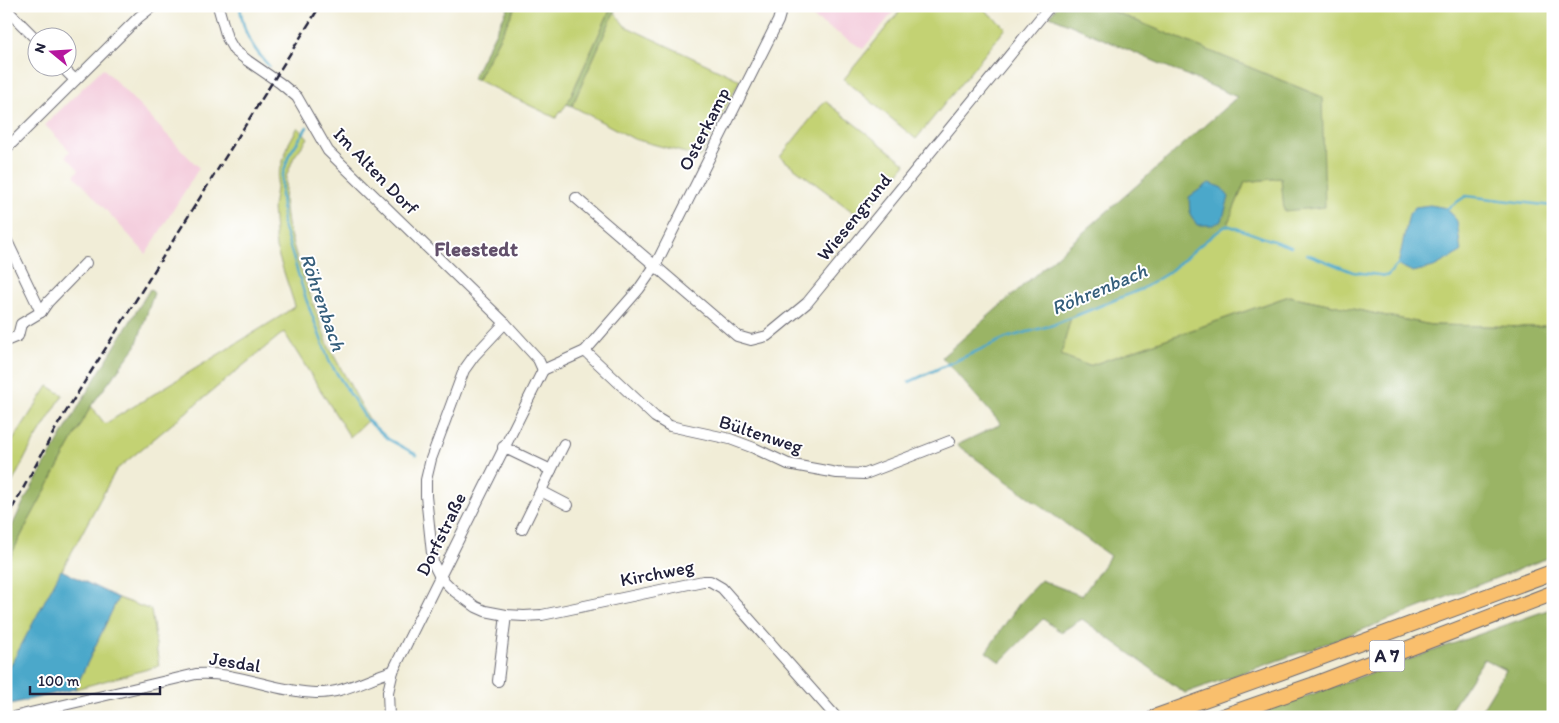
<svg xmlns="http://www.w3.org/2000/svg" width="1559" height="723" viewBox="0 0 1559 723" font-family="Itim,sans-serif">
  <style>
    .built { fill: #f4cfde }
    .green { fill: #c3d273; stroke: #727a57 }
    .forest { fill: #9ab465; stroke: #5e6b50 }
    .water { fill: #4ca8ca; stroke: #376582 }
    .lines { fill: none; stroke-linecap: round; stroke-linejoin: round }
    .stream { stroke: #4ca8ca; stroke-width: 2.5 }
    .minor-casing { stroke: #6a6972; stroke-width: 12 }
    .highway-casing { stroke: #6a6972; stroke-width: 17 }
    .minor { stroke: #fff; stroke-width: 10 }
    .highway { stroke: #f9bf6d; stroke-width: 15 }
    .rail { stroke: #22223b; stroke-width: 2.5; stroke-dasharray: 8 4; stroke-linecap: butt }
    .labels { text-anchor: middle; dominant-baseline: central; stroke-width: 4; stroke-linejoin: round; paint-order: stroke }
    .shield { fill: #fff; stroke: #646476; stroke-width: 1 }
    .shield-label { font-size: 18px; font-weight: bold; fill: #22223b }
    .street-label { font-size: 19px; fill: #22223b; stroke: #fff }
    .water-label { font-size: 20px; font-style: italic; fill: #355e7b; stroke: #fff }
    .quarter-label { font-size: 21px; font-weight: bold; fill: #62506b; stroke: #fff }
  </style>
  <rect width="100%" height="100%" fill="#fff"/>
  <filter id="ink" filterUnits="userSpaceOnUse"><feTurbulence type="fractalNoise" baseFrequency=".02" numOctaves="2"/><feDisplacementMap in="SourceGraphic" scale="10" xChannelSelector="R" yChannelSelector="G"/><feConvolveMatrix kernelMatrix="1 2 1 2 8 2 1 2 1" color-interpolation-filters="sRGB"/></filter>
  <filter id="wash" filterUnits="userSpaceOnUse"><feTurbulence type="fractalNoise" baseFrequency=".0096" numOctaves="4" result="noise"/><feDisplacementMap in="SourceGraphic" scale="20" xChannelSelector="R" yChannelSelector="G"/><feGaussianBlur stdDeviation="1.12" result="paint"/><feColorMatrix in="noise" values="0 0 0 0 0 0 0 0 0 0 0 0 0 0 0 0 0 1.4 0 .05"/><feComposite in="paint" operator="in"/></filter>
  <g filter="url(#wash)">
    <rect width="100%" height="100%" fill="#f1edd7"/>
    <g class="built">
      <polygon points="795,6 898,6 863,49"/>
      <polygon points="103,68 199,168 146,254 74,175 79,170 66,156 70,151 45,125"/>
    </g>
    <g class="green">
      <polygon points="516,6 612,6 567,104 556,118 477,80"/>
      <polygon points="904,6 980,6 1006,28 916,139 844,79"/>
      <polygon points="1100,6 1553,6 1553,324 1537,327 1431,325 1289,296 1089,366 1060,355 1071,317 1142,289 1227,225 1245,182 1281,178 1322,97"/>
      <polygon points="614,12 625,26 740,80 700,157 634,139 572,106"/>
      <polygon points="825,101 906,164 861,218 780,157"/>
      <polygon points="298,127 308,138 294,157 286,177 284,200 287,224 298,262 329,347 369,419 350,437 284,332 116,470 6,674 6,565 27,524 91,406 105,424 281,316 295,306 276,248 273,207 278,176 289,143"/>
      <polygon points="48,386 63,395 30,448 6,495 6,451"/>
      <polygon points="118,598 151,610 159,666 75,689"/>
    </g>
    <g class="forest">
      <polygon points="509,6 516,6 477,80 472,78"/>
      <polygon points="612,6 617,6 572,106 567,104"/>
      <polygon points="1057,6 1100,6 1322,97 1325,207 1284,211 1281,178 1245,182 1227,225 1204,242 1168,273 1142,289 1071,317 1061,355 1089,366 1289,296 1431,325 1537,327 1553,324 1553,556 1336,640 1185,693 1082,619 1061,632 1043,619 1000,662 986,652 1021,601 1041,580 1082,596 1110,556 957,445 1001,424 942,357 1237,97 1050,16"/>
      <polygon points="150,289 154,293 136,346 91,406 27,524 6,565 6,539 25,499 87,392"/>
      <polygon points="1553,608 1553,717 1477,717 1506,670 1484,659 1446,717 1248,717"/>
    </g>
    <g class="water">
      <polygon points="1209,183 1221,187 1229,197 1222,221 1213,225 1197,225 1190,214 1189,197"/>
      <polygon points="1430,205 1447,208 1457,221 1461,252 1434,267 1413,272 1398,265 1409,214 1415,207"/>
      <polygon points="61,570 118,598 75,689 6,705 6,674"/>
    </g>
    <g class="lines">
      <g class="stream">
        <path d="M240 6C243 33 251 46 269 66"/>
        <polyline points="307,127 289,155 282,177 281,195 283,225 306,299 330,363 367,420 388,439 417,455"/>
        <polyline points="1445,210 1466,196 1553,206"/>
        <polyline points="1307,254 1353,272 1387,276 1399,263"/>
        <polyline points="909,382 1006,338 1053,325 1142,289 1168,273 1204,242 1227,225 1291,247"/>
      </g>
    </g>
  </g>
  <g filter="url(#ink)">
    <g class="lines">
      <g class="minor-casing">
        <g id="minor">
          <polyline points="218,6 227,38 234,50 248,61 280,83 297,97 328,151 505,323 538,359 543,370"/>
          <polyline points="6,9 38,41"/>
          <polyline points="63,68 75,80"/>
          <polyline points="6,149 139,17 153,6"/>
          <polyline points="576,198 737,336 751,340 767,336 807,303 1050,6"/>
          <polyline points="6,239 41,312"/>
          <polyline points="505,323 474,356 464,370 431,459 426,480 426,496 433,563 440,577 454,591 476,607 485,611 506,615 524,616 542,615 703,581 710,581 722,588 836,717"/>
          <polyline points="6,341 18,336 21,324 41,312 48,302 86,263"/>
          <polyline points="585,351 655,417 670,426 730,439 754,448 788,464 837,473 865,474 950,441"/>
          <polyline points="543,370 585,351 639,289 655,266 778,21 780,14 780,6"/>
          <polyline points="503,447 551,470 564,444"/>
          <polyline points="541,491 568,505"/>
          <polyline points="522,529 551,470"/>
          <polyline points="498,681 506,615"/>
          <path d="M13 717 196 674C237 671 275 692 316 693 343 694 367 678 393 671"/>
          <polyline points="389,717 388,692 393,671 543,370"/>
        </g>
      </g>
      <g class="highway-casing">
        <g id="highway">
          <polyline points="1155,717 1281,672 1553,572"/>
          <polyline points="1221,717 1313,685 1553,593"/>
        </g>
      </g>
      <use href="#minor" class="minor"/>
      <use href="#highway" class="highway"/>
      <polyline class="rail" points="6,520 57,426 320,6"/>
    </g>
  </g>
  <g class="labels">
    <rect class="shield" x="1369.5" y="640.5" width="35" height="31" rx="4"/>
    <g class="shield-label">
      <text x="1387" y="656">A 7</text>
    </g>
    <g class="street-label">
      <text transform="translate(704 129) rotate(-63)">Osterkamp</text>
      <text transform="translate(376 171) rotate(46)">Im Alten Dorf</text>
      <text transform="translate(854 217) rotate(-51)">Wiesengrund</text>
      <text transform="translate(761 434) rotate(18)">Bültenweg</text>
      <text transform="translate(441 534) rotate(-64)">Dorfstraße</text>
      <text transform="translate(657 573) rotate(-11)">Kirchweg</text>
      <text transform="translate(235 662) rotate(9)">Jesdal</text>
    </g>
    <g class="water-label">
      <text transform="translate(1099 289) rotate(-23)">Röhrenbach</text>
      <text transform="translate(323 302) rotate(71)">Röhrenbach</text>
    </g>
    <g class="quarter-label">
      <text x="476" y="248">Fleestedt</text>
    </g>
  </g>
  <rect width="1559" height="723" fill="none" stroke="#fff" stroke-width="25"/>
  <g transform="translate(52 52) rotate(288)"><circle r="24" fill="#ffffff" stroke="#a7a7b1"/>
  <path d="M0-4L9 19L0 12L-9 19Z" fill="#b5179e"/>
  <text y="-8" font-size="14" font-weight="bold" text-anchor="middle" fill="#22223b">N</text>
  </g>
  <path d="M30 686v8h130v-8" fill="none" stroke="#22223b" stroke-width="2.5"/>
  <text x="38" y="686" font-size="15" fill="#22223b" stroke="#ffffff" stroke-width="4" paint-order="stroke">100 m</text>
</svg>
